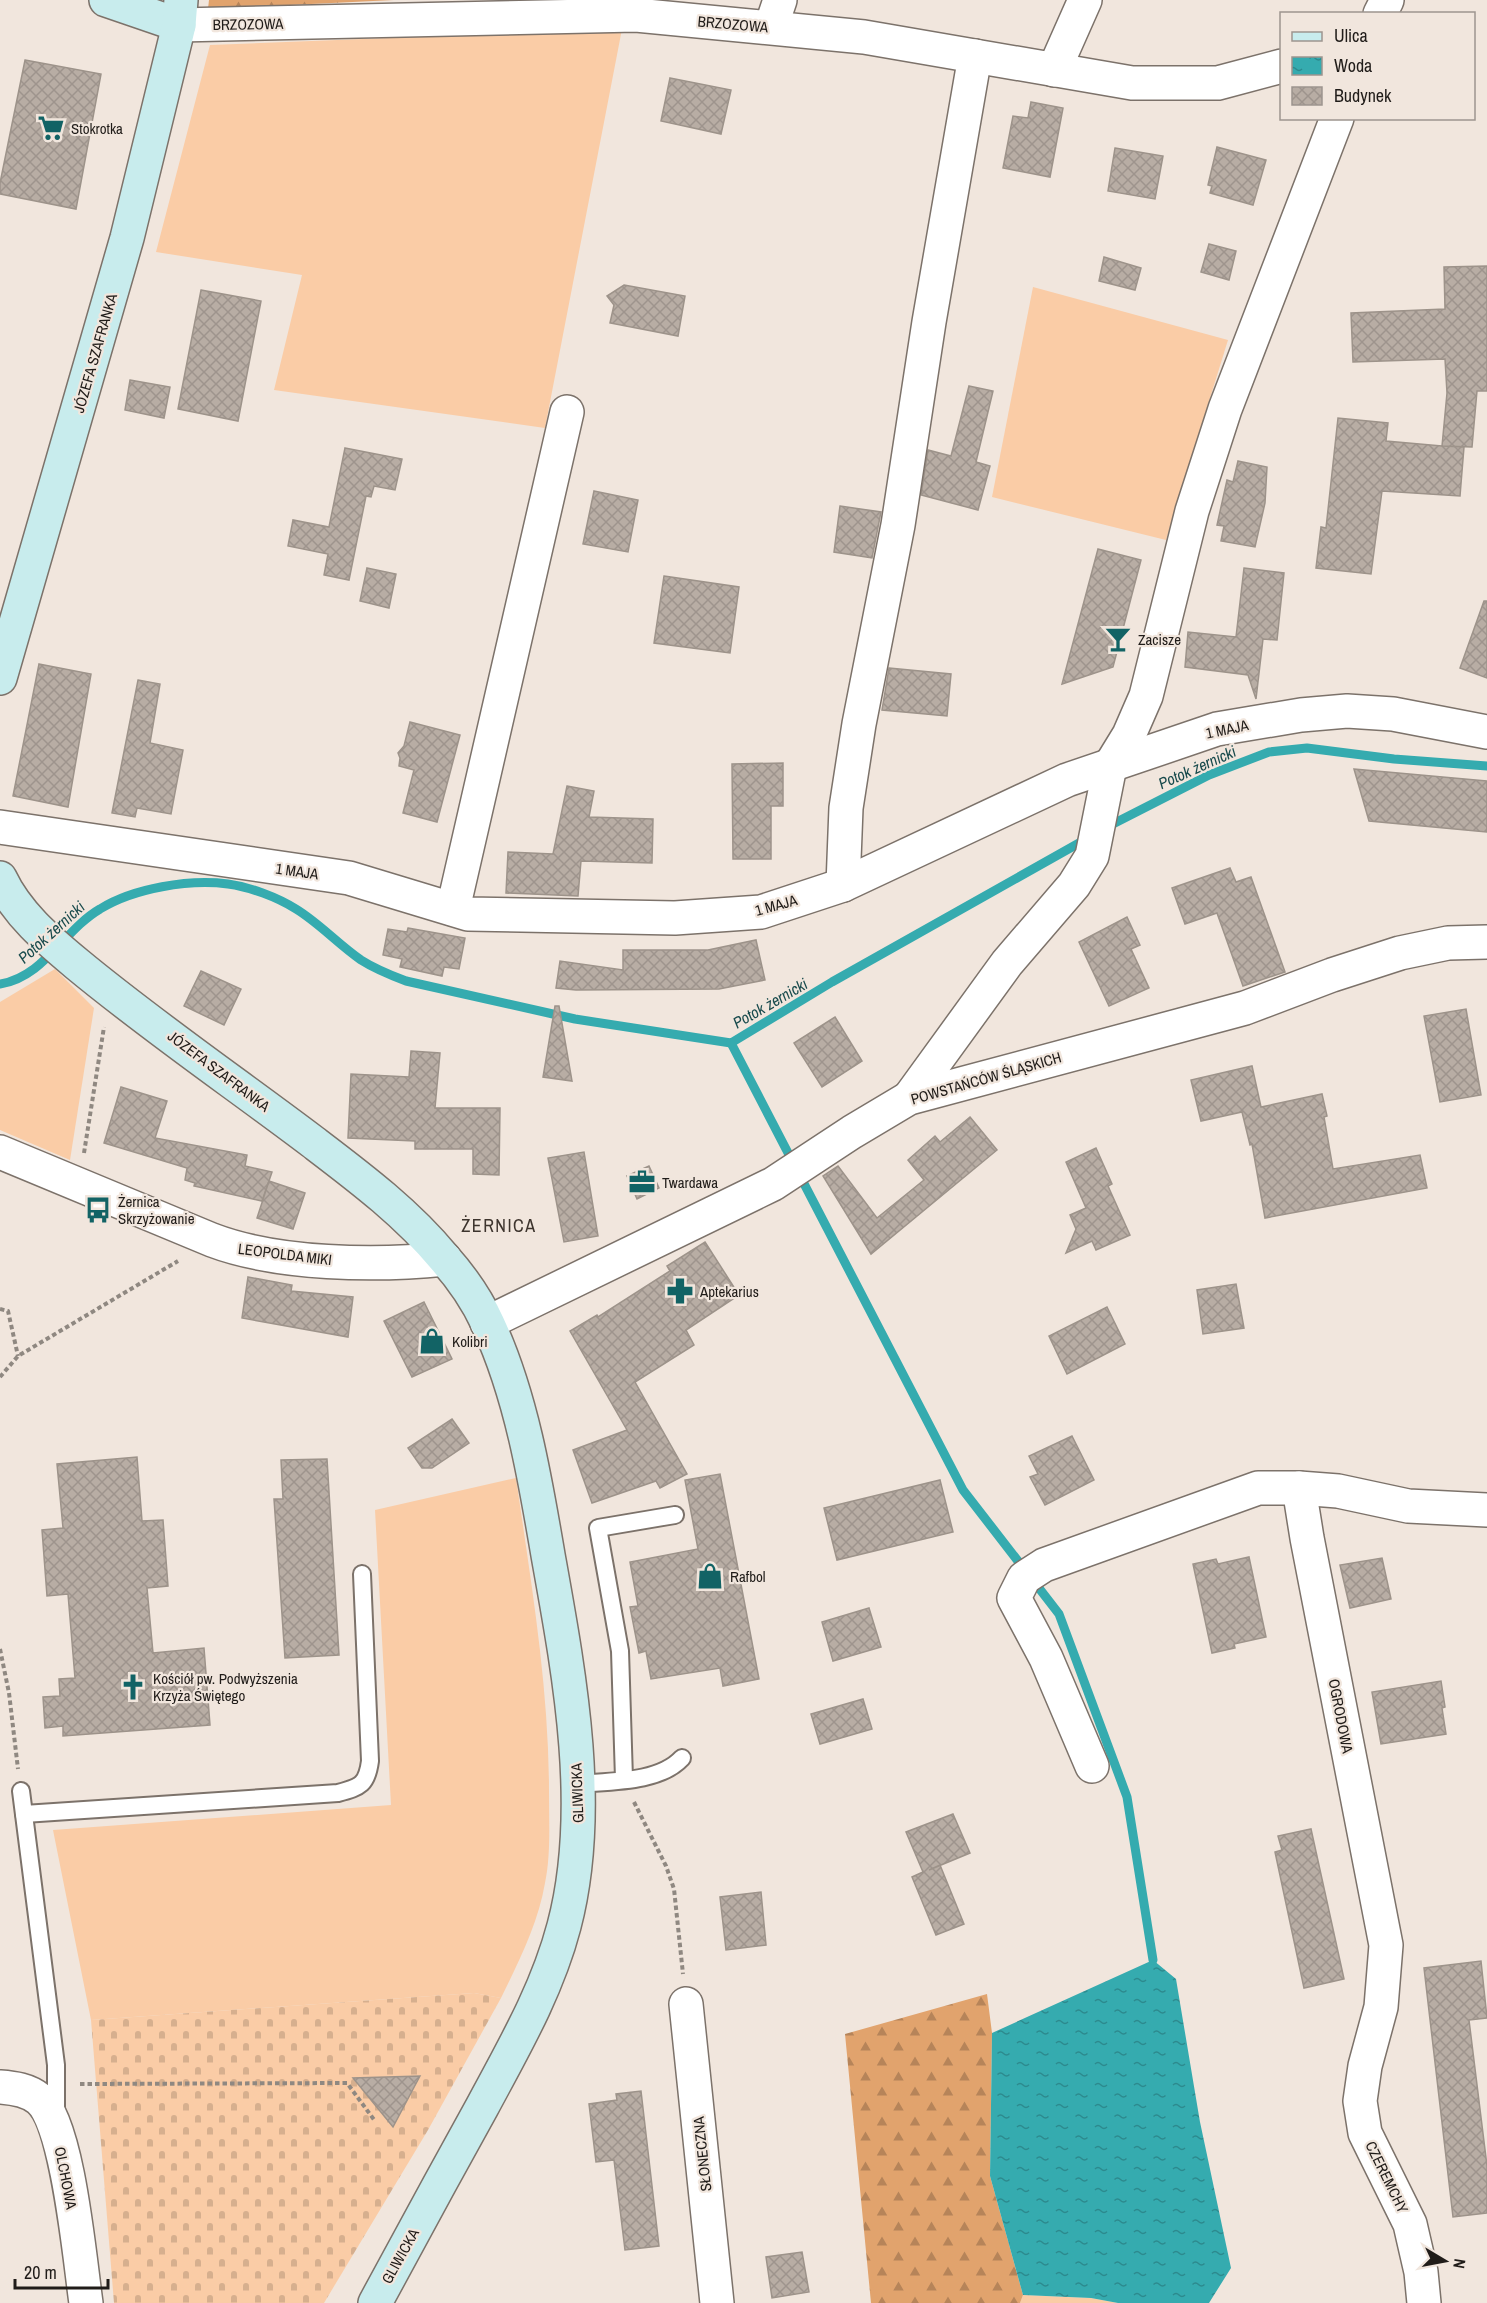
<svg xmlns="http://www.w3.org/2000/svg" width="1487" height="2303" viewBox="0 0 1487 2303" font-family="'Archivo Narrow',sans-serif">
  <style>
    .grass { fill: #facca6 }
    .forest { fill: url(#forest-firs) }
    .cemetery { fill: url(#cemetery-stones) }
    .water { fill: url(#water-ripples) }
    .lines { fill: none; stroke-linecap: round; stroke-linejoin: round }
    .stream { stroke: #35abaf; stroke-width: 9 }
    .building { fill: url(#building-cross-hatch); stroke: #9d938a; stroke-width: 1.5 }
    .lane-casing { stroke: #7c726a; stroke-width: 20 }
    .street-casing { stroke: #7c726a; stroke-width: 36 }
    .secondary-casing { stroke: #7c726a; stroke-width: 36 }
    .path { stroke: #8f8881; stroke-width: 4; stroke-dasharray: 4.5 3; stroke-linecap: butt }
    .lane { stroke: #fff; stroke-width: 16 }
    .street { stroke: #fff; stroke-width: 33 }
    .secondary { stroke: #c8eced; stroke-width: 33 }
    .labels { text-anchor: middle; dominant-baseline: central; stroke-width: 4.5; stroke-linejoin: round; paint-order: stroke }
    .street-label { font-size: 15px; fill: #201c19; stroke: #f1e6dd }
    .poi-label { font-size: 15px; fill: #201c19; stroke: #f1e6dd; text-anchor: start }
    .water-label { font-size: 16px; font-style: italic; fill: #194b4d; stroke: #f1e6dd }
    .quarter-label { font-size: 18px; letter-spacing: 1.5px; fill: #3d342d; stroke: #f1e6dd }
  </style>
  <defs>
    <pattern id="forest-firs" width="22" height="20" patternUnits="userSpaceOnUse" patternTransform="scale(1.5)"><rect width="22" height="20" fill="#e1a36d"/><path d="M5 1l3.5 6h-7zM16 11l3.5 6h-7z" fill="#b68459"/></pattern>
    <pattern id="cemetery-stones" width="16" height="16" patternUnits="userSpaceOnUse" patternTransform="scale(1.5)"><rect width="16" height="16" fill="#facca6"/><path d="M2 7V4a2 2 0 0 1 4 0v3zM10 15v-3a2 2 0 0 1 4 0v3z" fill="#d6af8e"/></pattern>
    <pattern id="water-ripples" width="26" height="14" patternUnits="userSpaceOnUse" patternTransform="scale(1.5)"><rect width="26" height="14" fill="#35abaf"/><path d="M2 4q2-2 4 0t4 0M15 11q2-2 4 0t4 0" fill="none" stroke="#2c8a8e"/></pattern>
    <pattern id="building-cross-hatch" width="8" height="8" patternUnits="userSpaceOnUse" patternTransform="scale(1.5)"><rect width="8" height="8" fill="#b8ada4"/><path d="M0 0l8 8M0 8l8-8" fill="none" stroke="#9e948d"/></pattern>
  </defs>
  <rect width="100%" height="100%" fill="#f1e6dd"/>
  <g class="grass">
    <polygon points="622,29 545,428 274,390 302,275 156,252 210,45"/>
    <polygon points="1033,287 1228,340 1166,540 992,497"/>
    <polygon points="55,969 94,1008 70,1160 0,1130 0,1002"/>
    <path d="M516 1478C531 1583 549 1686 549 1792 549 1822 551 1854 545 1883 538 1924 519 1961 501 1998L474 1993 91 2020 53 1830 391 1805 375 1510Z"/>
    <polygon points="1023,2295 1091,2298 1118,2303 1020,2303"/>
  </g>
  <g class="forest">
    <polygon points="209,0 394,0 208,9"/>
    <polygon points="987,1994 992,2033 990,2176 1023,2295 1020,2303 871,2303 845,2034"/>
  </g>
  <polygon class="cemetery" points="474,1993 501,1998 428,2130 324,2303 114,2303 91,2020"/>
  <polygon class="water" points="1153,1960 1176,1979 1200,2122 1231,2268 1209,2303 1118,2303 1091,2298 1023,2295 990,2176 992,2033"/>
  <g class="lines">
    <g class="stream">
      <polyline points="1105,828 1209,775 1269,752 1307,748 1394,759 1487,766"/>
      <path d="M0 984C44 977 64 930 100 909 134 888 189 879 228 884 250 887 277 897 296 909 319 923 338 944 361 960 375 969 390 975 406 981L575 1019 731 1043 832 982 1088 838"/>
      <polyline points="731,1043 963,1490 1059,1614 1127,1797 1153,1960"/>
    </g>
  </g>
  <g class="building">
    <polygon points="25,60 101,74 76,209 0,194 0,183"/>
    <polygon points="670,78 731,90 721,134 661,121"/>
    <polygon points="1031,102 1063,108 1050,177 1003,168 1013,116 1028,118"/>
    <polygon points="1217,147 1266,160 1253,205 1210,193 1212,186 1208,185"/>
    <polygon points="1115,148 1163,156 1155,199 1108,191"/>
    <polygon points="1209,244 1236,251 1229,280 1201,272"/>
    <polygon points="1104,257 1141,268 1135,290 1099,281"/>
    <polygon points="1487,266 1487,391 1477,391 1472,447 1442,446 1464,447 1460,496 1382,491 1371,574 1316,568 1321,527 1326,528 1338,418 1388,423 1386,441 1442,446 1447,393 1445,359 1353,362 1351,313 1445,309 1444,267"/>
    <polygon points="624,285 685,296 678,336 610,323 614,305 607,296"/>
    <polygon points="201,290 261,301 238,421 178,409"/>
    <polygon points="130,380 170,387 164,418 125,410"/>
    <polygon points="969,386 993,391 976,462 990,466 978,510 921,495 928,450 951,456"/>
    <polygon points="345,448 402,459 395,490 374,486 371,497 366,496 349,580 324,575 328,554 288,546 293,520 329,527"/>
    <polygon points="1238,461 1267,467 1265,503 1255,547 1221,541 1224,526 1217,525 1227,480 1233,482"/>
    <polygon points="594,491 638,500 628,552 583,544"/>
    <polygon points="840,506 881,512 872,558 834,552"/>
    <polygon points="1098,549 1141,560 1113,667 1062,684"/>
    <polygon points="367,568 396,574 389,608 360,601"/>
    <polygon points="1244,568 1284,573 1277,640 1263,639 1256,699 1248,675 1185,667 1188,632 1236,637"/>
    <polygon points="664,576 739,587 730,653 654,643"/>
    <polygon points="1484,601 1487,601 1487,678 1460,668"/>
    <polygon points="39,664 91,674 68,807 13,796"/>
    <polygon points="889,668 951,674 947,716 882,710"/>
    <polygon points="138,680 160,684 150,743 183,750 171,814 137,808 135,817 112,813"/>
    <polygon points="410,722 460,735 437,822 403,813 414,770 399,766 400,758 398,753 404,746"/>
    <polygon points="783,763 783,806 771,806 771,859 733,859 732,764"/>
    <polygon points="1354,769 1487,781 1487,832 1369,821"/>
    <polygon points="567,786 594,791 589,817 653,819 652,863 581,861 578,896 506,893 508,852 553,854"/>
    <polygon points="1230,868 1236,882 1251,877 1285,972 1243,986 1217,913 1185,924 1172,888"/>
    <polygon points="1127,917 1140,945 1131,949 1149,988 1109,1006 1079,942"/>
    <polygon points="408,928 465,938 459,969 444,967 442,976 400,967 402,959 383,955 388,929 407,932"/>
    <polygon points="756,940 765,980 719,989 576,990 556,988 560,961 623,970 623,950 708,950"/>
    <polygon points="201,971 241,989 224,1025 184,1006"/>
    <polygon points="555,1006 559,1006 572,1081 543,1077"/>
    <polygon points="1466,1009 1481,1095 1440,1102 1424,1016"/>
    <polygon points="835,1017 862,1061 822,1087 794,1043"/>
    <polygon points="411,1051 440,1053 435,1108 500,1108 499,1175 473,1174 473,1149 415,1149 415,1141 348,1138 351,1074 409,1077"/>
    <polygon points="1252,1066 1261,1107 1322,1094 1327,1116 1324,1117 1333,1169 1420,1155 1427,1188 1265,1218 1252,1144 1250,1145 1242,1112 1201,1121 1191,1080"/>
    <polygon points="121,1087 167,1101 155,1138 247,1155 245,1166 272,1172 262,1201 194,1186 195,1183 185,1180 187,1168 104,1143"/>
    <polygon points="970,1117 997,1150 871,1254 823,1176 838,1166 877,1218 924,1180 908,1160 935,1136 940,1142"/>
    <polygon points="1096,1148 1112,1184 1108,1186 1130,1235 1096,1250 1092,1241 1066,1253 1076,1229 1070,1215 1086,1208 1066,1162"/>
    <polygon points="584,1152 598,1236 564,1242 548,1158"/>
    <polygon points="649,1166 659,1188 637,1199 627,1176"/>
    <polygon points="269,1181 305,1193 293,1229 257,1218"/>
    <polygon points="705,1242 739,1295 686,1330 694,1345 635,1382 687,1474 660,1488 656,1481 592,1503 573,1450 627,1430 570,1331 597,1315 598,1317 670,1271 667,1266"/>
    <polygon points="248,1277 292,1285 291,1291 353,1297 348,1337 242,1318"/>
    <polygon points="1236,1284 1244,1328 1203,1334 1197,1290"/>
    <polygon points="424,1302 452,1359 412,1377 384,1321"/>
    <polygon points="1107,1307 1125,1344 1067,1374 1049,1336"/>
    <polygon points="452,1419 469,1443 432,1468 422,1468 408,1448"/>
    <polygon points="1072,1436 1094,1480 1045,1505 1030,1477 1038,1474 1029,1456"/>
    <polygon points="137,1457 142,1521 163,1520 168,1586 147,1588 153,1653 204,1648 210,1725 63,1736 63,1726 45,1728 43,1697 60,1696 59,1679 75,1678 68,1594 47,1596 42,1530 63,1528 57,1464"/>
    <polygon points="327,1459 339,1655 285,1658 274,1499 283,1499 281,1460"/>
    <polygon points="720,1474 759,1679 723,1686 720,1668 651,1679 646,1651 639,1653 630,1607 638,1606 630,1562 698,1549 685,1480"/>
    <polygon points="940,1480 953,1532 837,1560 824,1508"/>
    <polygon points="1249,1557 1266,1637 1234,1644 1235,1648 1212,1653 1193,1564 1216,1559 1218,1564"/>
    <polygon points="1382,1558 1391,1599 1350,1608 1340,1565"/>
    <polygon points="869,1608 881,1647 833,1661 822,1622"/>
    <polygon points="1441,1681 1445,1707 1442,1708 1446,1734 1381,1744 1372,1692"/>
    <polygon points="863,1699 872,1729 820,1744 811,1714"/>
    <polygon points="953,1814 970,1853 929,1870 940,1865 964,1924 936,1935 912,1877 923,1872 906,1832"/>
    <polygon points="1311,1829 1344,1979 1304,1988 1275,1852 1282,1850 1278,1836"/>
    <polygon points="761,1892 766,1945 726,1950 720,1897"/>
    <polygon points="1481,1961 1487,2018 1469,2020 1487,2166 1487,2213 1453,2217 1424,1968"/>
    <polygon points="420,2076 393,2127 353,2078"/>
    <polygon points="641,2091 659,2246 625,2250 614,2160 596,2162 589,2104 617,2100 616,2094"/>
    <polygon points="802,2252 809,2292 772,2298 766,2257"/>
  </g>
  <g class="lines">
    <g class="lane-casing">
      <g id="lane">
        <polyline points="624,1779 620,1651 598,1528 675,1515"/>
        <path d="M577 1784C610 1781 659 1783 682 1758"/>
        <polyline points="21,1791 56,2065 56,2116"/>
        <path d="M24 1814 338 1793C361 1787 367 1784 370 1761L362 1574"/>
      </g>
    </g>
    <g class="street-casing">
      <g id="street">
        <polyline points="1380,14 1387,0"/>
        <polyline points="179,25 636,15 864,37 1132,83 1218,83 1282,66"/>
        <polyline points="771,27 780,0"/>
        <polyline points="1054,70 1085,0"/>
        <polyline points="0,827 349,878 468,914 675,918 761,912 843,885 1067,780 1217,729 1301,715 1347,711 1393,714 1487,732"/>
        <polyline points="843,885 846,808 859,724 898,525 929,322 975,56"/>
        <polyline points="453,909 567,412"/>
        <polyline points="909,1098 1007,963 1074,885 1092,856 1110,766 1129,735 1146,696 1192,511 1225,409 1337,118"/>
        <path d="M0 1152 212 1240C278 1265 376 1266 445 1259"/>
        <polyline points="487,1323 773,1184 852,1132 909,1098 1245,1008 1332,975 1400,953 1448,943 1487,942"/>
        <polyline points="1299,1488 1307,1538 1386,1945 1381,2007 1365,2066 1360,2101 1365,2133 1410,2224 1421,2272 1424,2303"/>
        <polyline points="1092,1766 1046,1658 1014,1598 1024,1578 1044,1565 1258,1488 1299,1488 1338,1491 1408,1506 1487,1510"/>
        <polyline points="686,2004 717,2303"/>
        <path d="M0 2087C14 2088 28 2090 39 2099 68 2123 80 2262 86 2303"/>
      </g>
    </g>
    <g class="secondary-casing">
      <g id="secondary">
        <polyline points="106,0 179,25"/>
        <polyline points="0,678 127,238 179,25 181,0"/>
        <path d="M0 878C17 914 47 939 77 964 153 1027 235 1083 313 1142 359 1177 407 1213 444 1258 461 1277 477 1300 488 1324 521 1395 535 1478 548 1555 569 1672 595 1809 564 1926 547 1991 513 2049 482 2107 446 2172 410 2238 375 2303"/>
      </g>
    </g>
    <g class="path">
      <polyline points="84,1153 104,1027"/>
      <polyline points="0,1309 8,1311 18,1356"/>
      <polyline points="0,1377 18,1356 178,1261"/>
      <polyline points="0,1649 9,1693 18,1769"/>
      <polyline points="634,1802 666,1866 674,1889 683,1974"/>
      <polyline points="80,2084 347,2083 375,2121"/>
    </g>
    <use href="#lane" class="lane"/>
    <use href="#street" class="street"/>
    <use href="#secondary" class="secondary"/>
  </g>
  <defs>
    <g id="supermarket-bare" transform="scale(2.07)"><path d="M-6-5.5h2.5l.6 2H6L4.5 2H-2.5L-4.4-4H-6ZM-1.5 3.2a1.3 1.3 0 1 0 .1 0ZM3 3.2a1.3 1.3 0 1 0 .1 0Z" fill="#126365" stroke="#f1e6dd" stroke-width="2.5" paint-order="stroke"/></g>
    <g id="bar-bare" transform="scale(2.07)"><path d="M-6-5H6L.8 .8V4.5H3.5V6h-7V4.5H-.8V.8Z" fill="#126365" stroke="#f1e6dd" stroke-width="2.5" paint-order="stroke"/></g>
    <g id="office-bare" transform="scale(2.07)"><path d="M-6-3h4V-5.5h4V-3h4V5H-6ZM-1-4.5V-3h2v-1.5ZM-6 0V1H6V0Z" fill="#126365" stroke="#f1e6dd" stroke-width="2.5" paint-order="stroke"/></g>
    <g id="bus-bare" transform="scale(2.07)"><path d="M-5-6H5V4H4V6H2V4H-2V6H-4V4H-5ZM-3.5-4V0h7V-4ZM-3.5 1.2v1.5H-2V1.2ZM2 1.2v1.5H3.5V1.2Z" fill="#126365" stroke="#f1e6dd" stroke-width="2.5" paint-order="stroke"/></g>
    <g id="pharmacy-bare" transform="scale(2.07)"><path d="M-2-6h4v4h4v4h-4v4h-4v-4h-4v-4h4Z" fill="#126365" stroke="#f1e6dd" stroke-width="2.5" paint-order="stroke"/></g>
    <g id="shop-bare" transform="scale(2.07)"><path d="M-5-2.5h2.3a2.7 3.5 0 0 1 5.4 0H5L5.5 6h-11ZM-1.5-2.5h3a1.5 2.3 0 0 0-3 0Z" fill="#126365" stroke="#f1e6dd" stroke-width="2.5" paint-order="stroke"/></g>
    <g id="church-bare" transform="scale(2.07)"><path d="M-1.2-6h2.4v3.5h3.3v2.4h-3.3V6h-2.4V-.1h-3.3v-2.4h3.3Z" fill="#126365" stroke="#f1e6dd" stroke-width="2.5" paint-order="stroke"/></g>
  </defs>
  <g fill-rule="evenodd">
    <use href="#supermarket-bare" x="51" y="128"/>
    <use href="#bar-bare" x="1118" y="639"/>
    <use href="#office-bare" x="642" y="1182"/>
    <use href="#bus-bare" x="98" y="1210"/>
    <use href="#pharmacy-bare" x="680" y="1291"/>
    <use href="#shop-bare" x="432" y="1341"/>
    <use href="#shop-bare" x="710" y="1576"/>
    <use href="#church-bare" x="133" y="1687"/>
  </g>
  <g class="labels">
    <g class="street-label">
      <text transform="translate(248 24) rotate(-1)">BRZOZOWA</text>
      <text transform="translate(733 24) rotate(5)">BRZOZOWA</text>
      <text transform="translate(95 353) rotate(-74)">JÓZEFA SZAFRANKA</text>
      <text transform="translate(1227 729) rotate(-12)">1 MAJA</text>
      <text transform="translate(297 871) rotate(8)">1 MAJA</text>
      <text transform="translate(776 905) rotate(-15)">1 MAJA</text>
      <text transform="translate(219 1071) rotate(37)">JÓZEFA SZAFRANKA</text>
      <text transform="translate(986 1078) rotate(-16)">POWSTAŃCÓW ŚLĄSKICH</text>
      <text transform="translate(285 1254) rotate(7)">LEOPOLDA MIKI</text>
      <text transform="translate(1341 1716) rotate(79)">OGRODOWA</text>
      <text transform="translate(577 1793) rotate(-92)">GLIWICKA</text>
      <text transform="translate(702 2154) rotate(-96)">SŁONECZNA</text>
      <text transform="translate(1387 2177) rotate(64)">CZEREMCHY</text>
      <text transform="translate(66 2178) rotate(79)">OLCHOWA</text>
      <text transform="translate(400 2256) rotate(-61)">GLIWICKA</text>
    </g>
    <g class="poi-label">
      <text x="71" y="128">Stokrotka</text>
      <text x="1138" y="639">Zacisze</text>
      <text x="662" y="1182">Twardawa</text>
      <text x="118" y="1201">Żernica<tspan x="118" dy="17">Skrzyżowanie</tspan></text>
      <text x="700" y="1291">Aptekarius</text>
      <text x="452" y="1341">Kolibri</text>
      <text x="730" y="1576">Rafbol</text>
      <text x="153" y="1678">Kościół pw. Podwyższenia<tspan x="153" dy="17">Krzyża Świętego</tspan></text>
    </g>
    <g class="water-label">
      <text transform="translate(1197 767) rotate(-24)">Potok żernicki</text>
      <text transform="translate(51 932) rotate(-42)">Potok żernicki</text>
      <text transform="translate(770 1003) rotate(-30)">Potok żernicki</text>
    </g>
    <g class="quarter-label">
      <text x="499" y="1225">ŻERNICA</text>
    </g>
  </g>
  <rect x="1280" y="12" width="195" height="108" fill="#f1e6dd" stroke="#9d958f" stroke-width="1.5"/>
  <rect x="1292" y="32" width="30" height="9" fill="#c8eced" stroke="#9d958f" stroke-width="1.5"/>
  <text x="1334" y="42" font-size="18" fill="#201c19">Ulica</text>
  <rect x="1292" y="57" width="30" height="18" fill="url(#water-ripples)" stroke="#9d958f" stroke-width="1.5"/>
  <text x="1334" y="72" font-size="18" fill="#201c19">Woda</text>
  <rect x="1292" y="87" width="30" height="18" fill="url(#building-cross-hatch)" stroke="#9d958f" stroke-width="1.5"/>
  <text x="1334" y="102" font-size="18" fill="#201c19">Budynek</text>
  <g transform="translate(1445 2261) rotate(100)" stroke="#f1e6dd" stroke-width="4.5" paint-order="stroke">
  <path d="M0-4.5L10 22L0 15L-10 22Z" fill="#201c19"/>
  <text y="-9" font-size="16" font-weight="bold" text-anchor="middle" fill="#201c19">N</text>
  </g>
  <path d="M15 2279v9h93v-9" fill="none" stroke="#201c19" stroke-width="3"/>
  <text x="24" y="2279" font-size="18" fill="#201c19" stroke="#f1e6dd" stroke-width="4.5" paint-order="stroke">20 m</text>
</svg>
